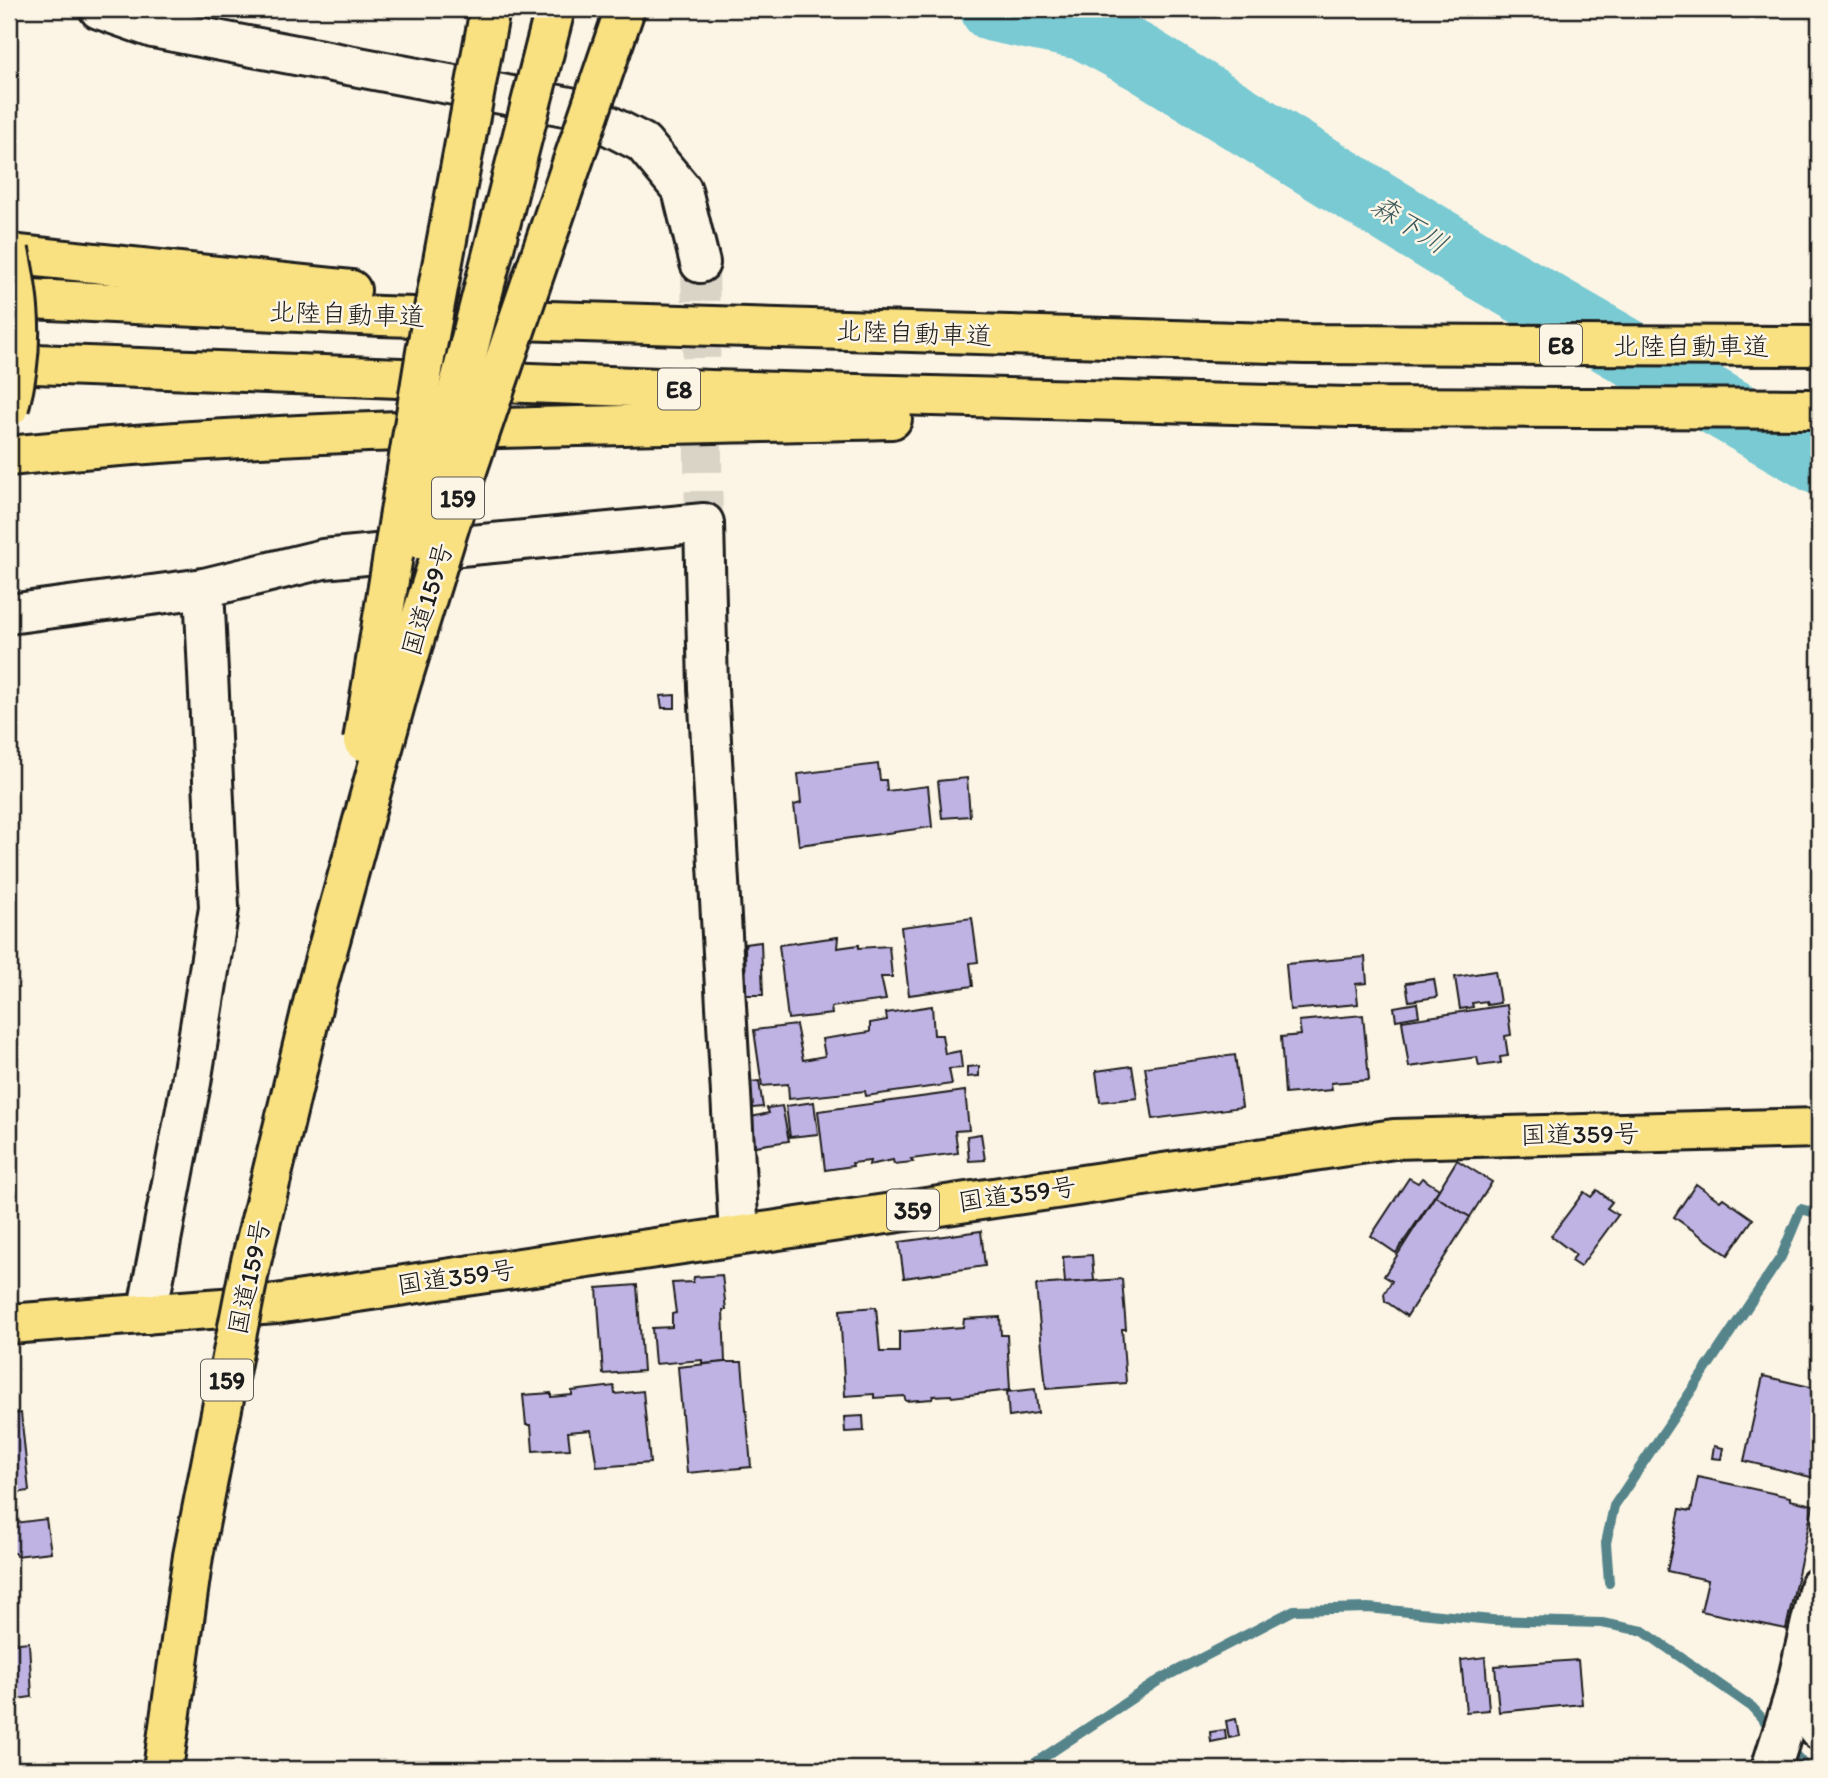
<svg xmlns="http://www.w3.org/2000/svg" width="1828" height="1778" viewBox="0 0 1828 1778" font-family="Itim,'Klee One',sans-serif">
  <style>
    .lines { fill: none; stroke-linecap: round; stroke-linejoin: round }
    .stream { stroke: #54848a; stroke-width: 10 }
    .river { stroke: #79cad3; stroke-width: 66 }
    .building { fill: #bfb3e4; stroke: #1c1c1c; stroke-width: 2 }
    .minor-tunnel { stroke: #dad4c7; stroke-width: 38; stroke-dasharray: 38 19; stroke-linecap: butt }
    .minor-casing { stroke: #1c1c1c; stroke-width: 44 }
    .highway-casing { stroke: #1c1c1c; stroke-width: 44 }
    .minor { stroke: #fcf5e5; stroke-width: 38 }
    .highway { stroke: #f9e181; stroke-width: 38 }
    .highway-bridge-casing { stroke: #1c1c1c; stroke-width: 44; stroke-linecap: butt }
    .highway-bridge { stroke: #f9e181; stroke-width: 38 }
    .labels { text-anchor: middle; dominant-baseline: central; stroke-width: 5; stroke-linejoin: round; paint-order: stroke }
    .shield { fill: #fcf5e5; stroke: #5f5d58; stroke-width: 2 }
    .shield-label { font-size: 24px; font-weight: bold; fill: #1c1c1c }
    .street-label { font-size: 26px; fill: #1c1c1c; stroke: #fcf5e5 }
    .water-label { font-size: 28px; font-style: italic; fill: #3d595c; stroke: #fcf5e5 }
  </style>
  <rect width="100%" height="100%" fill="#fcf5e5"/>
  <filter id="ink" filterUnits="userSpaceOnUse"><feTurbulence type="fractalNoise" baseFrequency=".0143" numOctaves="2"/><feDisplacementMap in="SourceGraphic" scale="14" xChannelSelector="R" yChannelSelector="G"/><feConvolveMatrix kernelMatrix="1 2 1 2 8 2 1 2 1" color-interpolation-filters="sRGB"/></filter>
  <g filter="url(#ink)">
    <g class="lines">
      <g class="stream">
        <polyline points="1609,1583 1606,1543 1614,1506 1781,1257 1801,1209 1819,1214"/>
        <polyline points="1786,1745 1808,1769"/>
        <polyline points="1026,1769 1161,1679 1294,1610 1368,1608 1492,1620 1602,1623 1643,1631 1752,1707 1775,1733"/>
      </g>
      <polyline class="river" points="993,9 1086,28 1143,59 1476,264 1819,462"/>
    </g>
    <g class="building">
      <polygon points="675,695 675,708 662,708 660,696"/>
      <polygon points="878,764 880,780 886,780 887,791 928,786 932,827 799,845 794,805 801,803 798,774"/>
      <polygon points="967,778 970,816 942,818 938,781"/>
      <polygon points="972,918 978,962 970,963 973,986 909,995 901,927"/>
      <polygon points="838,937 837,948 859,945 859,948 889,946 892,977 881,977 886,1000 831,1007 832,1014 788,1019 779,945"/>
      <polygon points="761,942 763,995 746,995 745,944"/>
      <polygon points="1365,957 1367,983 1356,984 1358,1004 1290,1010 1286,964"/>
      <polygon points="1495,971 1500,1003 1487,1005 1486,1001 1472,1003 1473,1007 1460,1009 1455,977"/>
      <polygon points="1434,979 1437,997 1409,1001 1406,983"/>
      <polygon points="1417,1003 1419,1016 1396,1020 1394,1007"/>
      <polygon points="1507,1005 1511,1035 1505,1036 1508,1056 1500,1057 1501,1063 1479,1066 1477,1057 1409,1067 1402,1021"/>
      <polygon points="932,1006 934,1035 942,1035 945,1054 960,1051 962,1068 949,1069 952,1084 866,1096 865,1091 789,1099 788,1084 762,1086 754,1030 796,1025 803,1060 825,1056 822,1039 870,1032 870,1023 887,1020 886,1013"/>
      <polygon points="1363,1015 1369,1080 1331,1083 1332,1090 1285,1094 1281,1037 1301,1035 1299,1021"/>
      <polygon points="1235,1055 1242,1107 1153,1119 1145,1067"/>
      <polygon points="979,1066 979,1076 967,1077 967,1067"/>
      <polygon points="1132,1066 1137,1098 1100,1102 1096,1071"/>
      <polygon points="759,1081 763,1107 753,1108 750,1082"/>
      <polygon points="965,1091 969,1130 955,1131 958,1153 911,1159 913,1162 894,1164 893,1160 869,1165 870,1161 852,1163 853,1166 825,1170 818,1111"/>
      <polygon points="814,1102 818,1134 790,1137 786,1106"/>
      <polygon points="782,1106 789,1141 755,1146 751,1117 769,1113 767,1108"/>
      <polygon points="981,1134 985,1160 969,1161 967,1136"/>
      <polygon points="1457,1160 1492,1182 1470,1217 1435,1196"/>
      <polygon points="1409,1178 1418,1183 1422,1178 1439,1189 1396,1253 1371,1236"/>
      <polygon points="1696,1184 1720,1201 1723,1198 1753,1219 1728,1255 1674,1217"/>
      <polygon points="1597,1190 1612,1202 1607,1208 1618,1215 1580,1267 1571,1261 1576,1255 1551,1236 1584,1192 1591,1197"/>
      <polygon points="1435,1196 1470,1217 1407,1316 1385,1301 1384,1294 1392,1281 1384,1276"/>
      <polygon points="981,1231 985,1266 904,1278 899,1242"/>
      <polygon points="1092,1255 1094,1281 1065,1283 1063,1257"/>
      <polygon points="722,1275 726,1310 723,1310 725,1362 702,1364 702,1360 655,1364 652,1328 672,1327 672,1314 676,1313 672,1283 693,1282 694,1277"/>
      <polygon points="1122,1279 1126,1329 1122,1329 1126,1383 1046,1389 1036,1285"/>
      <polygon points="637,1285 643,1371 603,1374 597,1288"/>
      <polygon points="876,1307 880,1352 899,1352 899,1332 963,1327 964,1319 1000,1317 1001,1335 1007,1335 1010,1390 952,1397 951,1395 933,1396 932,1399 906,1401 904,1396 874,1398 874,1394 845,1396 840,1310"/>
      <polygon points="726,1362 742,1362 751,1467 687,1473 678,1367"/>
      <polygon points="1763,1376 1819,1389 1819,1479 1744,1461"/>
      <polygon points="614,1386 615,1394 643,1391 650,1463 597,1467 591,1430 568,1432 570,1449 533,1451 531,1425 526,1425 523,1395 551,1393 551,1397 572,1395 572,1391"/>
      <polygon points="1035,1389 1038,1413 1009,1417 1007,1392"/>
      <polygon points="21,1413 29,1491 9,1494 9,1414"/>
      <polygon points="863,1416 864,1431 845,1432 844,1417"/>
      <polygon points="1714,1446 1723,1448 1721,1459 1712,1458"/>
      <polygon points="1698,1477 1790,1497 1790,1500 1813,1505 1786,1629 1701,1611 1708,1580 1667,1571 1680,1509 1691,1511"/>
      <polygon points="9,1514 14,1514 15,1523 46,1519 51,1552 16,1556 15,1553 9,1553"/>
      <polygon points="29,1642 32,1697 9,1700 9,1644"/>
      <polygon points="1485,1657 1489,1710 1466,1712 1461,1660"/>
      <polygon points="1578,1660 1582,1704 1499,1712 1495,1666"/>
      <polygon points="1236,1719 1239,1736 1229,1738 1226,1721"/>
      <polygon points="1225,1730 1226,1739 1211,1742 1210,1732"/>
    </g>
    <g class="lines">
      <polyline class="minor-tunnel" points="700,263 704,523"/>
      <g class="minor-casing">
        <g id="minor">
          <polyline points="99,9 153,28 575,108 643,143 682,190 700,263"/>
          <polyline points="9,614 204,588 323,559 704,523 708,688 739,1235"/>
          <polyline points="147,1314 191,1083 219,908 204,588"/>
          <polyline points="1794,1696 1819,1730"/>
          <polyline points="1771,1769 1794,1696 1819,1587"/>
        </g>
      </g>
      <g class="highway-casing">
        <g id="highway">
          <polyline points="9,254 351,290"/>
          <polyline points="9,298 381,316 1304,344 1819,346"/>
          <polyline points="9,363 711,390 1349,407 1819,409"/>
          <path d="M9 456C302 426 597 427 892 419"/>
          <polyline points="9,1324 276,1304 1394,1139 1819,1128"/>
        </g>
      </g>
      <use href="#minor" class="minor"/>
      <use href="#highway" class="highway"/>
      <g class="highway-bridge-casing">
        <g id="highway-bridge">
          <path d="M9 251C21 307 24 350 9 407"/>
          <polyline points="420,539 555,9"/>
          <polyline points="363,741 426,352 490,9"/>
          <polyline points="163,1769 193,1556 250,1266 315,995 400,686 463,482 625,9"/>
        </g>
      </g>
      <use href="#highway-bridge" class="highway-bridge"/>
    </g>
  </g>
  <g class="labels">
    <g class="shield">
      <rect x="1540" y="324.5" width="42" height="41" rx="5"/>
      <rect x="658" y="368.5" width="42" height="41" rx="5"/>
      <rect x="432" y="477.5" width="52" height="41" rx="5"/>
      <rect x="887" y="1189.5" width="52" height="41" rx="5"/>
      <rect x="201" y="1359.5" width="52" height="41" rx="5"/>
    </g>
    <g class="shield-label">
      <text x="1561" y="345">E8</text>
      <text x="679" y="389">E8</text>
      <text x="458" y="498">159</text>
      <text x="913" y="1210">359</text>
      <text x="227" y="1380">159</text>
    </g>
    <g class="street-label">
      <text transform="translate(347 314) rotate(2)">北陸自動車道</text>
      <text transform="translate(914 333) rotate(2)">北陸自動車道</text>
      <text x="1691" y="346">北陸自動車道</text>
      <text transform="translate(427 599) rotate(-73)">国道159号</text>
      <text transform="translate(1580 1134) rotate(-1)">国道359号</text>
      <text transform="translate(1017 1194) rotate(-8)">国道359号</text>
      <text transform="translate(249 1277) rotate(-78)">国道159号</text>
      <text transform="translate(456 1277) rotate(-8)">国道359号</text>
    </g>
    <g class="water-label">
      <text transform="translate(1410 224) rotate(32)">森下川</text>
    </g>
  </g>
  <rect width="1828" height="1778" fill="none" stroke="#fcf5e5" stroke-width="35"/>
  <rect x="18" y="18" width="1793" height="1743" fill="none" stroke="#1c1c1c" stroke-width="2.5" filter="url(#ink)"/>
</svg>
